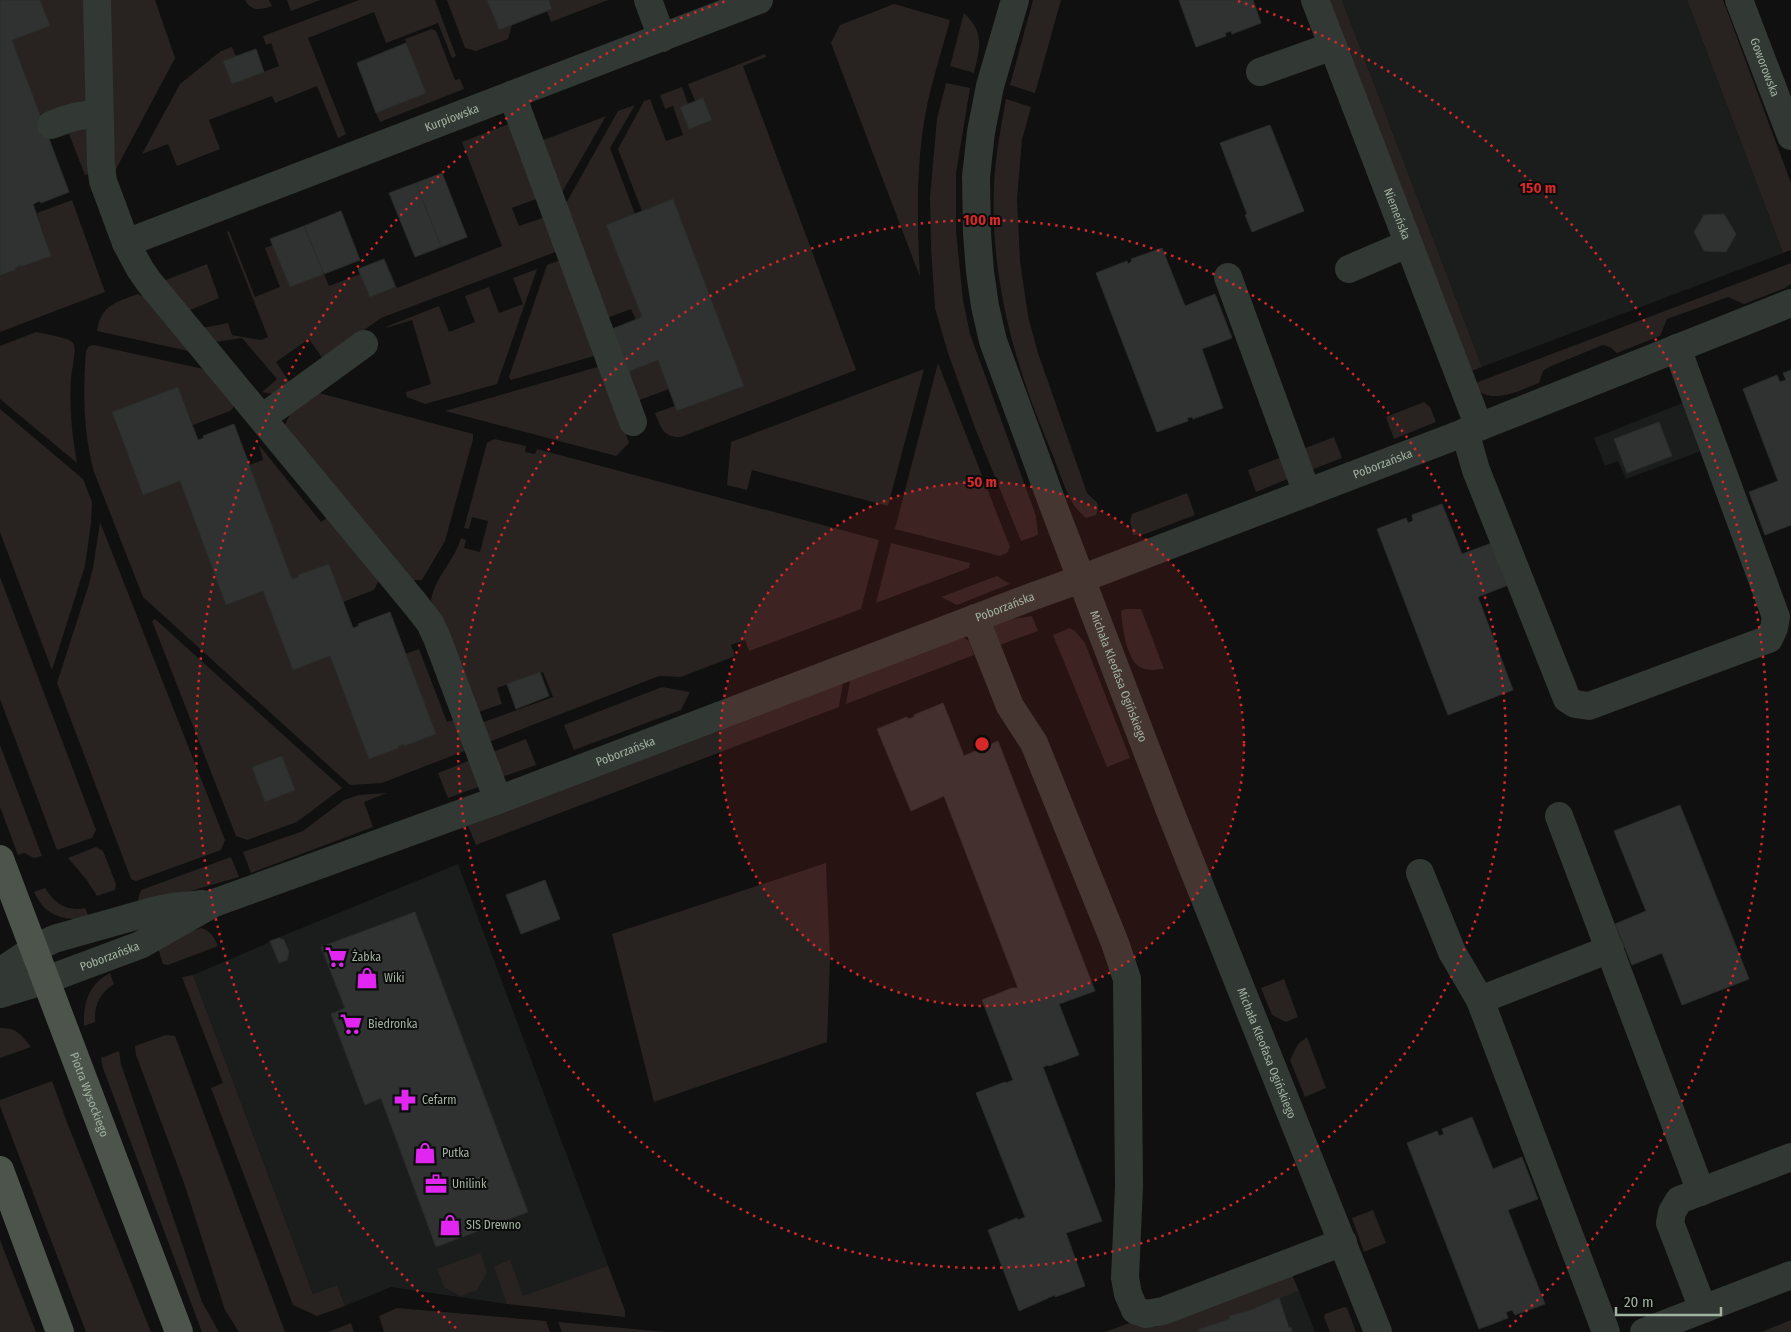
<svg xmlns="http://www.w3.org/2000/svg" width="1791" height="1332" viewBox="0 0 1791 1332" font-family="'Fira Sans Condensed',sans-serif">
  <style>
    .built { fill: #1b1d1c }
    .green { fill: #282320 }
    .building { fill: #2f3230; stroke: #292c2a }
    .lines { fill: none; stroke-linecap: round; stroke-linejoin: round }
    .minor { stroke: #323833; stroke-width: 28 }
    .major { stroke: #4c544c; stroke-width: 28 }
    .ring { fill: none; stroke: #d62828; stroke-width: 2.5; stroke-dasharray: 2.5 5 }
    .labels { text-anchor: middle; dominant-baseline: central; stroke-width: 4; stroke-linejoin: round; paint-order: stroke }
    .street-label { font-size: 12px; fill: #a1b2a0; stroke: #0a0b0a }
    .poi-label { font-size: 12px; fill: #a1b2a0; stroke: #0a0b0a; text-anchor: start }
    .centre { fill: #d62828; stroke: #0a0b0a; stroke-width: 2.5 }
    .ring-label { font-size: 15px; text-anchor: middle; font-weight: bold; fill: #d62828; stroke: #0a0b0a; stroke-width: 4; stroke-linejoin: round; paint-order: stroke }
  </style>
  <rect width="100%" height="100%" fill="#0f100f"/>
  <g class="built">
    <polygon points="1342,0 1687,0 1783,253 1482,367"/>
    <polygon points="1685,402 1704,450 1626,479 1618,461 1605,466 1594,438"/>
    <polygon points="458,864 625,1311 625,1317 507,1304 391,1287 345,1306 337,1285 313,1294 193,975 266,944 270,941"/>
    <polygon points="1299,1291 1315,1332 1197,1332 1199,1331 1199,1329 1230,1318 1229,1316"/>
  </g>
  <g class="green">
    <polygon points="40,0 85,0 87,100 84,103 42,119 12,40 50,26"/>
    <polygon points="108,0 155,0 175,58 115,171"/>
    <path d="M245 0H269L272 6C261 10 251 12 245 0Z"/>
    <polygon points="287,0 320,0 291,11"/>
    <polygon points="359,0 435,0 456,56 452,58 438,23 386,43 374,12 308,38 346,134 338,138 317,86 275,103 272,96 209,120 220,149 177,166 168,144 142,154 180,84 221,51 232,47 236,56 223,61 232,84 279,66 271,43 266,45 263,36"/>
    <polygon points="447,0 487,0 499,30 512,25 508,39 476,51 465,48"/>
    <polygon points="549,0 608,0 551,22 547,11 552,9"/>
    <polygon points="1033,0 1061,0 1035,93 1010,85"/>
    <polygon points="1326,0 1342,0 1482,367 1466,373"/>
    <polygon points="1687,0 1723,0 1791,183 1791,250 1783,253"/>
    <path d="M894 4 950 20C942 51 931 83 925 116 916 169 917 223 920 277L831 43 840 25Z"/>
    <path d="M964 13C985 33 980 48 974 73L950 66Z"/>
    <polygon points="432,29 436,31 455,80 460,79 464,89 380,122 376,113 425,93 405,39"/>
    <path d="M765 54 766 57 743 66 856 370 681 437C664 438 661 428 655 413L675 406 678 411 744 386 672 200 642 211 618 149 644 101 650 99 666 141 683 135 673 106 665 109 660 95 682 87 688 104 680 107 689 129 712 120 704 99 695 101 688 84Z"/>
    <polygon points="946,83 970,88 956,173 956,231 963,300 970,334 1036,516 1038,535 1021,541 975,428 948,353 935,308 931,247 930,197 937,119"/>
    <path d="M1006 99 1031 107 1022 140 1017 199 1020 261 1028 316 1038 353 1087 493C1095 502 1102 501 1096 515L1086 518C1082 514 1076 509 1073 504 1062 484 1056 461 1047 441 1013 360 990 274 994 186 995 156 1001 128 1006 99Z"/>
    <polygon points="635,105 610,148 635,214 606,225 642,317 636,320 631,309 607,318 565,205 618,111"/>
    <polygon points="606,116 561,194 541,141"/>
    <polygon points="511,123 539,198 512,208 519,226 545,217 558,251 381,318 323,359 309,339 276,362 290,383 273,394 262,392 277,379 242,338 214,342 202,328 228,323 232,335 261,340 268,337 227,232 229,231 255,297 280,287 265,248 273,245 290,287 324,274 329,286 360,274 395,287 385,259 397,288 502,246 462,142"/>
    <polygon points="82,127 88,130 89,174 85,175 69,134 57,138 55,132"/>
    <polygon points="72,200 105,292 0,332 0,275 15,270 15,268 21,265 22,267 51,256 37,213"/>
    <polygon points="561,260 592,341 590,346 594,356 511,380 509,377 547,265"/>
    <path d="M1791 263V284L1785 288 1744 304 1728 297 1667 319 1660 336 1617 353 1610 347 1603 345 1549 367 1543 371 1539 383C1520 390 1487 408 1473 384Z"/>
    <polygon points="207,264 219,298 188,311 163,281"/>
    <polygon points="537,269 497,384 425,404 407,397 406,392 431,384 412,320 386,328 388,326 439,306 449,332 475,322 465,296 489,287 499,313 523,304 513,278"/>
    <path d="M138 294 151 301 193 352 97 331C101 305 116 302 138 294Z"/>
    <path d="M36 332C43 334 69 337 73 343 77 349 72 369 71 377 69 406 72 435 77 463L0 399V346Z"/>
    <path d="M94 345 208 370 233 404V408L230 411 193 425 178 387 112 413 143 495 180 481 226 604 263 591 293 670 330 656 369 759 399 748 398 746 404 744V746L405 654 419 649 447 722 456 719 467 750 382 783 350 785 143 597 94 472C83 431 83 392 86 351L89 346Z"/>
    <polygon points="658,360 669,389 637,401 628,372"/>
    <polygon points="938,363 1010,547 1007,553 1000,556 895,529"/>
    <polygon points="601,366 629,443 616,456 445,411"/>
    <polygon points="924,369 888,506 752,470 747,490 727,485 731,442"/>
    <polygon points="319,393 473,434 473,439 445,541 422,580 411,580 284,427 291,412"/>
    <polygon points="1424,402 1430,407 1436,422 1394,439 1386,417"/>
    <polygon points="0,409 83,479 92,502 91,523 85,566 52,670 0,532"/>
    <polygon points="1334,437 1342,458 1311,470 1303,449"/>
    <path d="M494 439 526 446 525 452 535 454 537 449 879 540 861 609 749 651 745 640 731 645 735 656 681 677 659 676 489 742 481 723 553 697 543 672 497 688 502 704 478 712 431 600C435 577 455 560 461 538L466 540 464 548 480 552 488 521 472 517 469 529 464 528 487 443Z"/>
    <polygon points="259,445 321,522 328,517 377,577 378,582 374,590 343,602 329,564 299,575 299,577 292,579 249,465 263,460"/>
    <polygon points="1282,457 1290,478 1256,492 1248,470"/>
    <polygon points="1187,493 1195,515 1145,534 1133,535 1130,521 1132,514"/>
    <polygon points="100,522 225,840 221,850 136,881 131,879 57,683 88,587 93,568"/>
    <polygon points="891,543 970,563 969,568 876,603"/>
    <polygon points="997,576 1010,584 957,605 941,597"/>
    <polygon points="0,577 96,830 92,838 57,850 0,699"/>
    <path d="M1126 609H1141L1164 669C1156 670 1147 671 1140 667 1126 659 1122 626 1121 611Z"/>
    <polygon points="1032,616 1038,631 994,647 991,627 1013,619"/>
    <polygon points="155,619 342,788 297,822 247,840 236,836 152,621"/>
    <polygon points="1070,628 1076,632 1085,643 1130,758 1107,767 1053,635"/>
    <polygon points="963,637 969,641 974,655 846,704 850,680"/>
    <polygon points="843,683 839,707 476,845 468,826"/>
    <polygon points="662,687 690,692 681,710 574,750 564,725"/>
    <polygon points="526,739 536,765 505,776 501,773 493,752"/>
    <polygon points="0,745 42,856 34,858 24,853 18,855 0,807"/>
    <polygon points="471,760 479,781 478,787 448,798 438,773"/>
    <polygon points="387,793 364,802 373,827 251,873 243,852 303,831 344,800 359,795"/>
    <polygon points="96,847 103,851 116,884 115,890 97,896 86,879 68,858"/>
    <polygon points="231,857 239,877 141,905 138,899 141,890"/>
    <polygon points="826,863 830,959 827,1042 654,1102 612,934"/>
    <path d="M45 888C54 903 67 912 85 908L90 919C65 920 46 918 34 892Z"/>
    <path d="M201 928C211 931 214 937 218 946L168 965 163 964 158 948 192 931Z"/>
    <path d="M110 973 114 984C100 993 94 1005 95 1022L84 1026C83 1003 89 984 110 973Z"/>
    <polygon points="193,975 313,1294 337,1285 345,1306 317,1316 293,1305 211,1088 223,1083 182,977"/>
    <polygon points="1284,979 1298,1017 1286,1022 1272,1015 1261,988"/>
    <path d="M0 1028C18 1028 21 1035 31 1047L0 1058Z"/>
    <polygon points="166,1035 175,1036 285,1332 239,1332 225,1310 184,1183 136,1055 135,1046"/>
    <polygon points="1307,1037 1326,1088 1305,1097 1290,1060 1298,1044"/>
    <polygon points="119,1051 121,1064 202,1302 219,1332 202,1332 103,1068 101,1058"/>
    <polygon points="52,1081 68,1125 151,1332 86,1332 0,1106 0,1100"/>
    <polygon points="1373,1210 1386,1243 1364,1252 1352,1218"/>
    <polygon points="0,1239 3,1248 36,1332 0,1332"/>
    <polygon points="480,1253 487,1272 477,1290 460,1296 444,1287 437,1269"/>
    <polygon points="510,1260 523,1296 608,1266 625,1311 625,1317 507,1304 494,1266"/>
    <polygon points="1292,1275 1299,1291 1248,1311 1229,1316 1230,1319 1199,1329 1199,1331 1197,1332 1105,1332 1140,1319 1147,1324 1156,1327"/>
    <polygon points="1344,1307 1347,1308 1356,1332 1330,1332 1324,1317 1325,1314"/>
    <polygon points="397,1308 546,1321 550,1332 384,1332 379,1316"/>
    <polygon points="1791,1320 1791,1332 1761,1332"/>
    <polygon points="558,1322 666,1332 562,1332"/>
    <polygon points="351,1323 354,1332 328,1332"/>
  </g>
  <g class="building">
    <polygon points="0,0 40,0 50,26 12,40 69,192 41,203 40,201 33,204 51,256 21,267 21,265 15,268 15,270 0,275"/>
    <polygon points="487,0 549,0 552,9 499,30"/>
    <polygon points="1179,0 1253,0 1261,23 1232,34 1231,31 1225,33 1226,36 1196,47"/>
    <polygon points="406,43 426,93 376,113 357,63"/>
    <polygon points="256,49 264,72 232,84 223,61"/>
    <polygon points="703,98 712,120 689,129 680,107"/>
    <polygon points="1270,125 1304,211 1252,232 1245,215 1247,214 1220,143"/>
    <polygon points="442,173 467,237 441,247 416,183"/>
    <polygon points="416,183 441,247 415,257 389,193"/>
    <polygon points="673,199 744,386 677,411 658,360 628,372 612,329 642,317 606,225"/>
    <polygon points="341,211 360,260 324,274 304,226"/>
    <polygon points="1724,214 1736,234 1726,252 1704,251 1694,232 1704,215"/>
    <polygon points="304,226 324,274 290,287 270,239"/>
    <polygon points="1162,248 1185,306 1215,294 1232,338 1202,349 1223,408 1193,419 1192,417 1187,418 1188,421 1157,432 1096,273 1127,261 1128,264 1132,261 1131,259"/>
    <polygon points="384,259 395,287 370,297 358,269"/>
    <polygon points="1791,370 1791,525 1765,535 1749,492 1778,481 1743,389 1777,375 1780,382 1786,380 1783,373"/>
    <polygon points="178,387 198,440 204,438 203,436 234,424 292,579 299,577 298,575 329,564 353,628 359,626 358,624 390,612 436,734 404,746 404,744 398,746 399,748 369,759 330,656 293,670 263,591 226,605 180,481 143,495 112,412"/>
    <polygon points="1659,422 1672,456 1627,473 1614,439"/>
    <polygon points="1442,504 1462,554 1492,543 1508,585 1478,597 1513,690 1448,715 1377,529 1406,518 1408,523 1413,521 1412,515"/>
    <polygon points="540,672 549,696 516,709 507,684"/>
    <polygon points="943,703 964,756 998,741 1095,991 1059,1004 1079,1055 1049,1066 1048,1065 1043,1067 1102,1221 1066,1233 1085,1286 1055,1297 1055,1295 1019,1311 988,1230 1017,1218 1018,1220 1025,1217 976,1093 1005,1082 1006,1083 1013,1080 982,1000 1012,988 1018,988 944,796 911,811 877,729 907,717 908,719 914,717 914,715"/>
    <polygon points="282,756 295,790 265,802 252,767"/>
    <polygon points="1680,805 1749,979 1682,1005 1662,953 1632,965 1615,924 1646,911 1614,831"/>
    <polygon points="545,880 560,919 521,934 506,895"/>
    <polygon points="415,912 528,1212 436,1247 381,1098 365,1105 331,1014 345,1008 321,947"/>
    <polygon points="279,938 284,940 289,952 287,960 279,963 270,941"/>
    <polygon points="1472,1117 1493,1169 1522,1157 1538,1199 1508,1210 1545,1304 1515,1315 1512,1310 1506,1312 1508,1318 1479,1329 1407,1143 1437,1131 1439,1136 1444,1134 1442,1129"/>
    <polygon points="1279,1298 1289,1328 1291,1327 1292,1331 1291,1332 1197,1332 1199,1331 1199,1329 1230,1319 1229,1316 1248,1311"/>
  </g>
  <g class="lines">
    <g class="minor">
      <polyline points="97,0 101,165 103,181 126,243 140,269 149,282 416,605 430,623 437,638 498,800"/>
      <polyline points="648,0 662,38"/>
      <path id="s1" d="M1015 0 990 86 981 132 976 177 977 233 980 272 985 306 993 341 1056 513 1170 811 1378 1332"/>
      <path id="s2" d="M1315 0 1479 427"/>
      <path id="s3" d="M1739 0 1791 136"/>
      <polyline points="1260,72 1333,46"/>
      <polyline points="512,95 633,422"/>
      <path d="M51 125C67 118 82 114 99 114"/>
      <path id="s4" d="M126 243 759 0"/>
      <polyline points="1349,269 1407,244"/>
      <polyline points="1228,277 1307,493"/>
      <polyline points="262,418 364,344"/>
      <polyline points="1465,432 1476,470 1567,699 1575,704 1589,706 1769,639 1774,628 1776,617 1677,348"/>
      <polyline points="975,618 1010,706 1034,743 1115,943 1127,979 1129,1186 1125,1278 1128,1294 1135,1310 1146,1314 1163,1311 1343,1242"/>
      <polyline points="1559,816 1701,1192"/>
      <polyline points="1420,873 1452,952 1480,1000"/>
      <polyline points="0,972 34,949 54,939 153,911 172,907 203,904"/>
      <path id="s5" d="M0 994 46 980 140 945 214 903 498 800 1031 597 1081 579 1479 427 1791 303"/>
      <polyline points="1703,1309 1670,1223 1672,1212 1679,1200 1791,1157"/>
      <polyline points="1606,1332 1480,1000 1610,949"/>
      <polyline points="1644,1332 1791,1275"/>
    </g>
    <g class="major">
      <path id="s6" d="M0 859 179 1332"/>
      <polyline points="0,1170 60,1332"/>
    </g>
  </g>
  <circle cx="982" cy="744" r="262" fill="#d62828" fill-opacity=".12"/>
  <g class="ring">
    <circle cx="982" cy="744" r="262"/>
    <circle cx="982" cy="744" r="524"/>
    <path d="M456 1328A786 786 0 0 1 726 1M1238 1A786 786 0 0 1 1508 1328"/>
  </g>
  <defs>
    <g id="supermarket-bare" transform="scale(1.725)"><path d="M-6-5.5h2.5l.6 2H6L4.5 2H-2.5L-4.4-4H-6ZM-1.5 3.2a1.3 1.3 0 1 0 .1 0ZM3 3.2a1.3 1.3 0 1 0 .1 0Z" fill="#e226f2" stroke="#0a0b0a" stroke-width="2.5" paint-order="stroke"/></g>
    <g id="shop-bare" transform="scale(1.725)"><path d="M-5-2.5h2.3a2.7 3.5 0 0 1 5.4 0H5L5.5 6h-11ZM-1.5-2.5h3a1.5 2.3 0 0 0-3 0Z" fill="#e226f2" stroke="#0a0b0a" stroke-width="2.5" paint-order="stroke"/></g>
    <g id="pharmacy-bare" transform="scale(1.725)"><path d="M-2-6h4v4h4v4h-4v4h-4v-4h-4v-4h4Z" fill="#e226f2" stroke="#0a0b0a" stroke-width="2.5" paint-order="stroke"/></g>
    <g id="office-bare" transform="scale(1.725)"><path d="M-6-3h4V-5.5h4V-3h4V5H-6ZM-1-4.5V-3h2v-1.5ZM-6 0V1H6V0Z" fill="#e226f2" stroke="#0a0b0a" stroke-width="2.5" paint-order="stroke"/></g>
  </defs>
  <g fill-rule="evenodd">
    <use href="#supermarket-bare" x="336" y="957"/>
    <use href="#shop-bare" x="367" y="978"/>
    <use href="#supermarket-bare" x="351" y="1024"/>
    <use href="#pharmacy-bare" x="405" y="1100"/>
    <use href="#shop-bare" x="425" y="1153"/>
    <use href="#office-bare" x="436" y="1184"/>
    <use href="#shop-bare" x="450" y="1225"/>
  </g>
  <g class="labels">
    <g class="street-label">
      <text stroke="none"><textPath href="#s3" startOffset="72">Goworowska</textPath></text>
      <text stroke="none"><textPath href="#s4" startOffset="349">Kurpiowska</textPath></text>
      <text stroke="none"><textPath href="#s2" startOffset="229">Niemeńska</textPath></text>
      <text stroke="none"><textPath href="#s5" startOffset="1482">Poborzańska</textPath></text>
      <text stroke="none"><textPath href="#s5" startOffset="1078">Poborzańska</textPath></text>
      <text stroke="none"><textPath href="#s1" startOffset="705">Michała Kleofasa Ogińskiego</textPath></text>
      <text stroke="none"><textPath href="#s5" startOffset="672">Poborzańska</textPath></text>
      <text stroke="none"><textPath href="#s5" startOffset="116">Poborzańska</textPath></text>
      <text stroke="none"><textPath href="#s1" startOffset="1110">Michała Kleofasa Ogińskiego</textPath></text>
      <text stroke="none"><textPath href="#s6" startOffset="252">Piotra Wysockiego</textPath></text>
    </g>
    <g class="poi-label">
      <text x="352" y="957">Żabka</text>
      <text x="384" y="978">Wiki</text>
      <text x="368" y="1024">Biedronka</text>
      <text x="422" y="1100">Cefarm</text>
      <text x="442" y="1153">Putka</text>
      <text x="452" y="1184">Unilink</text>
      <text x="466" y="1225">SIS Drewno</text>
    </g>
  </g>
  <circle cx="982" cy="744" r="8" class="centre"/>
  <g class="ring-label">
    <text x="1538" y="193">150 m</text>
    <text x="982" y="225">100 m</text>
    <text x="982" y="487">50 m</text>
  </g>
  <path d="M1616 1307v8h105v-8" fill="none" stroke="#a1b2a0" stroke-width="2.5"/>
  <text x="1624" y="1307" font-size="15" fill="#a1b2a0" stroke="#0a0b0a" stroke-width="4" paint-order="stroke">20 m</text>
</svg>
